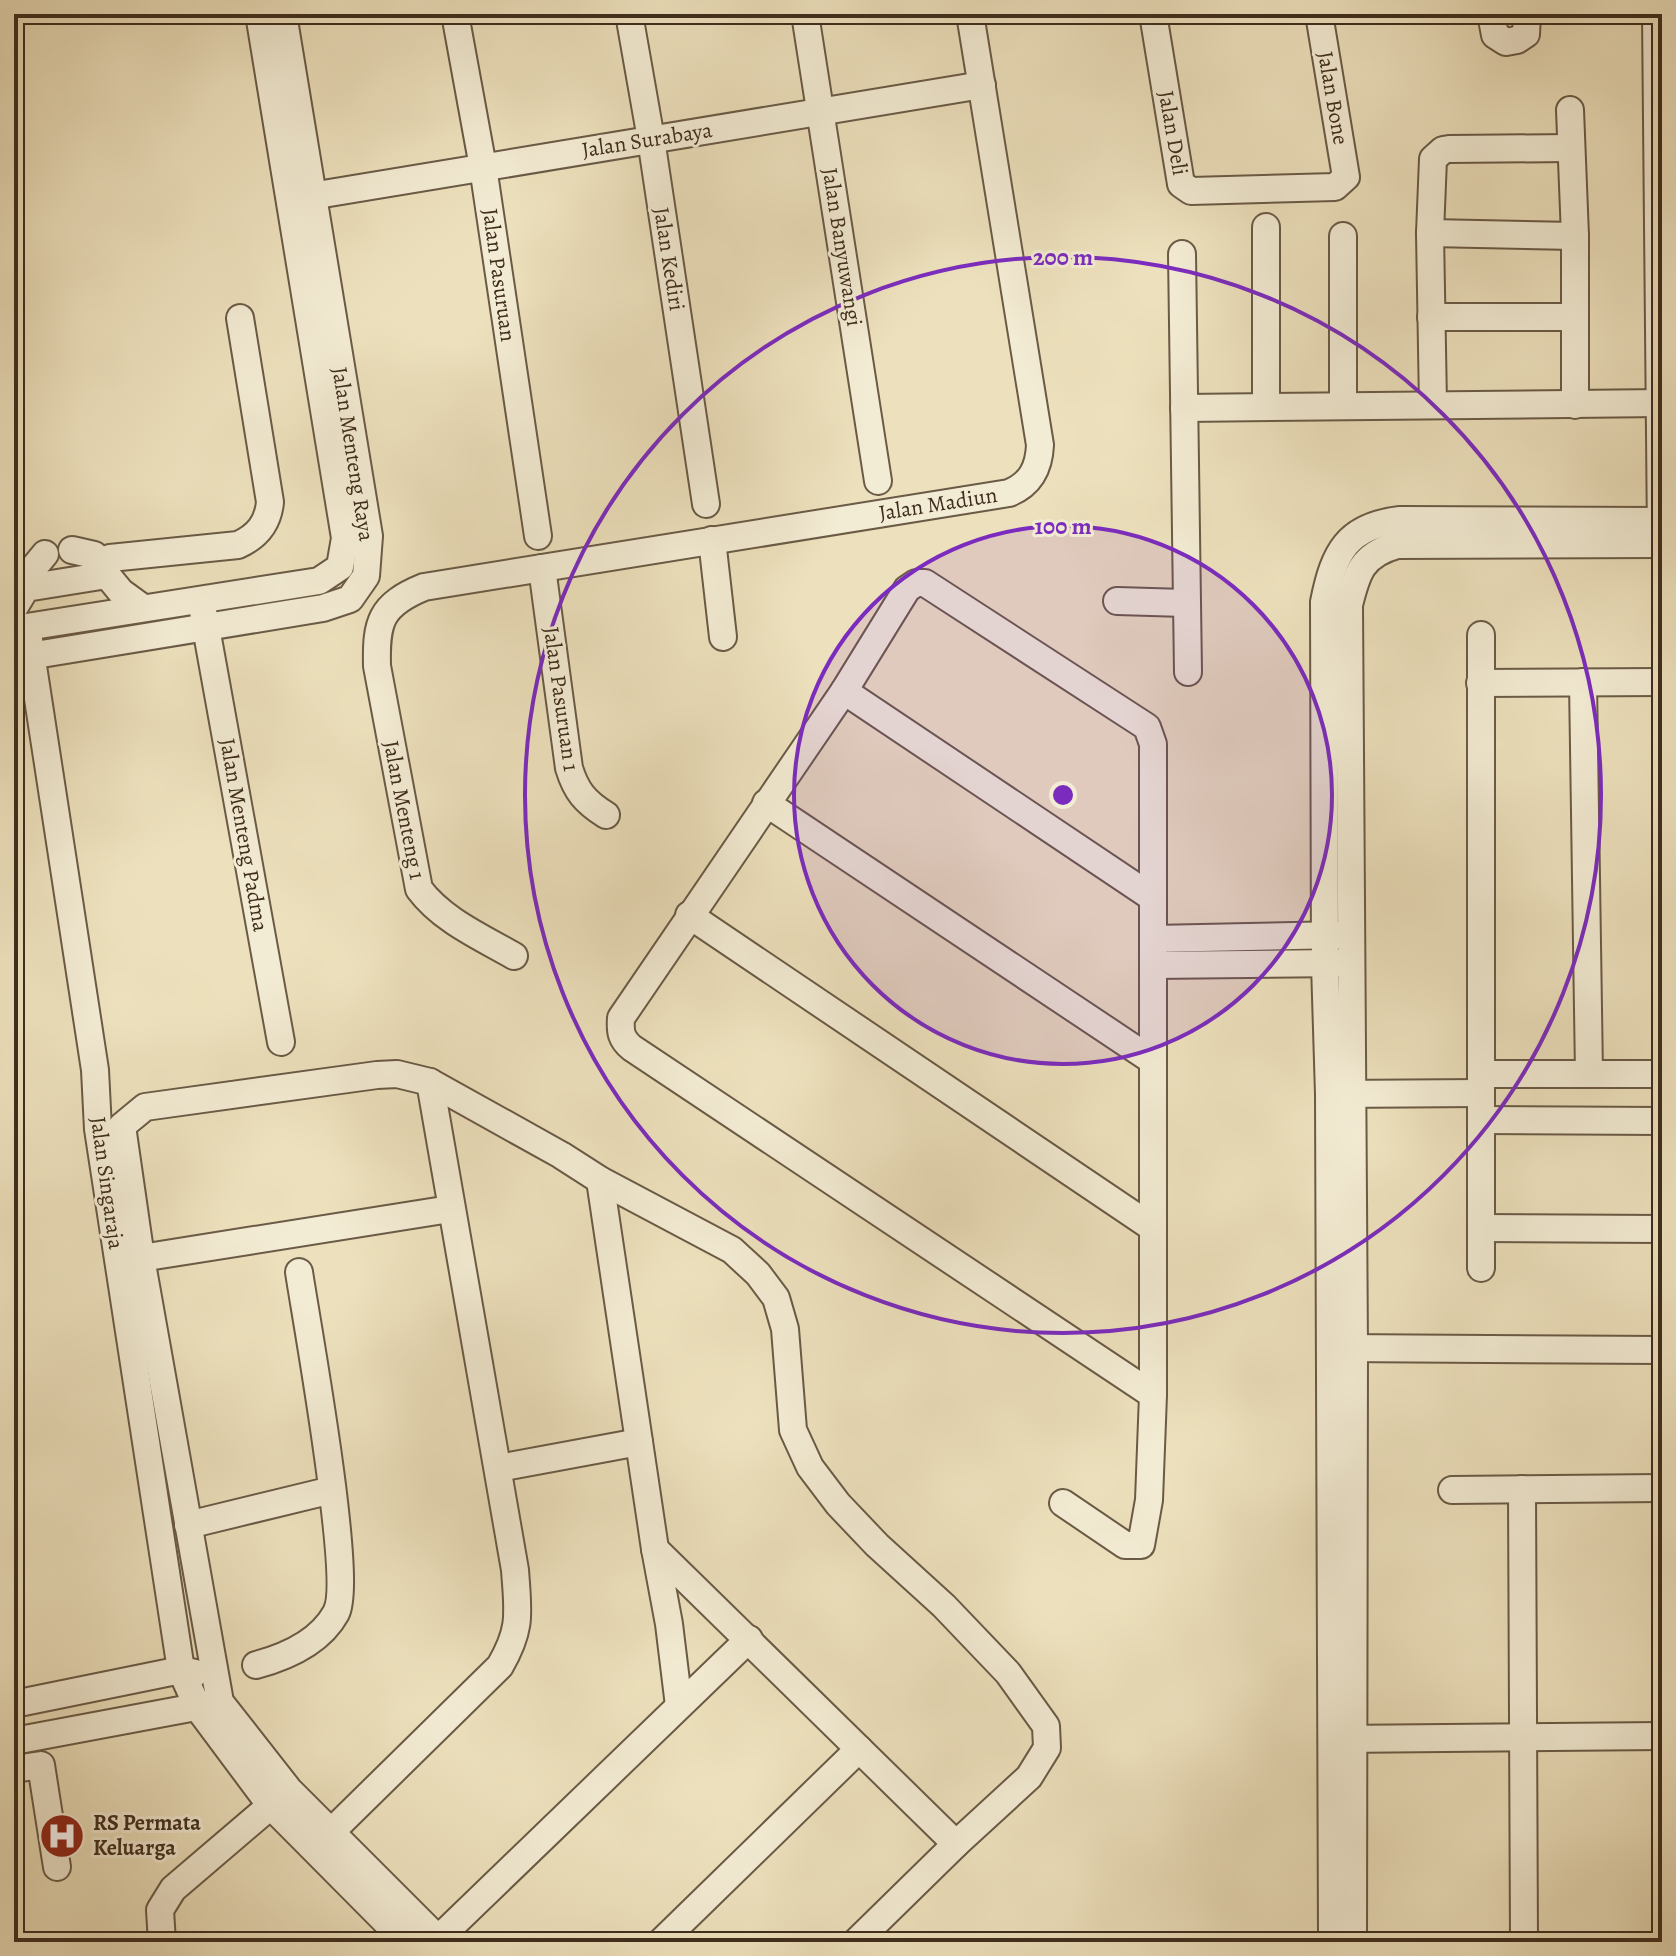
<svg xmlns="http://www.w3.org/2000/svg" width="1676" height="1956" viewBox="0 0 1676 1956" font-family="Alegreya,serif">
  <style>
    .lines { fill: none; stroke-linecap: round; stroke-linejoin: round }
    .minor-casing { stroke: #6a5a46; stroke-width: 30 }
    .minor { stroke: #f3ecd4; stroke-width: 26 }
    .ring { fill: none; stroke: #7b2cbf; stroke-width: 4 }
    .labels { text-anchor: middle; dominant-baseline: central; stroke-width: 6; stroke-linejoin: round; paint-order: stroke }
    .street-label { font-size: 22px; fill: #3f2d1e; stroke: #f3ecd4 }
    .poi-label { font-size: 22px; font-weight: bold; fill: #3f2d1e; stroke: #f3ecd4; text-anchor: start }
    .centre { fill: #7b2cbf; stroke: #f3ecd4; stroke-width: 4 }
    .ring-label { font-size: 24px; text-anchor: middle; font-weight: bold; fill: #7b2cbf; stroke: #f3ecd4; stroke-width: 6; stroke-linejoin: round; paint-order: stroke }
  </style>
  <rect width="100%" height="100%" fill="#ede1bd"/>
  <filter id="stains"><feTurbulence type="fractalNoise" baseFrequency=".0025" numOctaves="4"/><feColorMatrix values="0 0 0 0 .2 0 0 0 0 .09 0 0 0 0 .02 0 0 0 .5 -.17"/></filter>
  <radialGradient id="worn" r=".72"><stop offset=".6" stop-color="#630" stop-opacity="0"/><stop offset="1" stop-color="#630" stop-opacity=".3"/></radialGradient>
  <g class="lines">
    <g class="minor-casing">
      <g id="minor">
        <polyline points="455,14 483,167 538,536"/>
        <polyline points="629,14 651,139 706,504"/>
        <polyline points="805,14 878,481"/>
        <polyline points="1153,14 1181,184 1191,191 1335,187 1346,177 1319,14"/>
        <polyline points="1491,14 1495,35 1506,42 1517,40 1526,34 1527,14"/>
        <polyline points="1656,14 1661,538"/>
        <polyline points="1570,110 1575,236 1575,405"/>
        <polyline points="299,198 982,85"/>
        <polyline points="1266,227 1266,407"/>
        <polyline points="1430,233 1575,236"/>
        <polyline points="1182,254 1188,672"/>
        <polyline points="1431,317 1574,317"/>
        <polyline points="1433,405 1430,233 1433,159 1443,150 1449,149 1571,148"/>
        <polyline points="1343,406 1343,236"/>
        <polyline points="1184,408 1662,403"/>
        <polyline points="712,540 723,637"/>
        <polyline points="72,550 94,555 107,575"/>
        <path d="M99 564 110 558 238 545C258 536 268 523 270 502L240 318"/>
        <path d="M542 568 569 768C576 791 585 802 606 815"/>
        <polyline points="26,588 31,571 45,554"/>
        <polyline points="1117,601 1185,603"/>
        <polyline points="14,608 26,588 107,575 121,592 143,608"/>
        <polyline points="203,611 281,1042"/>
        <polyline points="27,627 95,1070 98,1129 181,1670 198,1708 271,1806 406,1942"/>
        <polyline points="14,629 319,581 340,567 345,538 259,14"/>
        <polyline points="1481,635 1481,1268"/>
        <polyline points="17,658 323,608 350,599 366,576 369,536 283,14"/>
        <polyline points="1583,682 1589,1074"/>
        <polyline points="1480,683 1662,682"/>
        <polyline points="844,691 1153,898"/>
        <polyline points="766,803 1153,1061"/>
        <polyline points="689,915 1153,1228"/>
        <polyline points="1153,939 1341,935"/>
        <path d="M514 956C481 937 442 920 419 889L377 666C376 622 380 605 424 587L1009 493C1031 484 1039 468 1040 445L970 14"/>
        <polyline points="1153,965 1342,963"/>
        <polyline points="1481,1074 1662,1074"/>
        <polyline points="1333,1094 1481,1093"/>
        <polyline points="1481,1120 1662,1121"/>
        <polyline points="600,1180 655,1549 669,1624 679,1706"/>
        <polyline points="450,1209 141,1258 122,1126 145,1107 377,1075 397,1074 430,1082 561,1155 600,1180 732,1250 758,1274 776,1298 785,1329 793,1430 810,1467 838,1504 877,1545 944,1606 1008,1673 1046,1726 1047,1748 1029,1777 956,1844 856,1942"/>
        <polyline points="1481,1228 1662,1229"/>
        <polyline points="141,1258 220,1702 289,1790 441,1942"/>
        <polyline points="1338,1348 1662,1350"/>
        <polyline points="499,1468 639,1442"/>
        <polyline points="1522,1489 1524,1942"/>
        <polyline points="1452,1490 1662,1488"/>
        <path d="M1063 1503 1125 1545H1141L1149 1500 1153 1395V744L1147 727 925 583H916L907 589 844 691 621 1018C620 1032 621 1039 632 1048L1153 1395"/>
        <polyline points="188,1525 332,1490"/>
        <polyline points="655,1549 956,1844"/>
        <path d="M256 1665C286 1657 320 1642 336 1613 354 1580 307 1325 299 1272"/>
        <polyline points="14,1704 181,1670 195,1673"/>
        <polyline points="1338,1739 1662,1736"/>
        <polyline points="14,1741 212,1704"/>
        <polyline points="14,1769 41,1765 57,1867"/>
        <path d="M331 1832 500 1666C522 1628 518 1613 515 1570L430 1082"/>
        <polyline points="162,1942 160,1910 173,1889 283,1795"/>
        <polyline points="435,1942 749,1639"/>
        <polyline points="661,1942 859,1749"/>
        <path d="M1332 1942 1329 1094 1325 964 1324 602C1334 552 1347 526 1400 520L1662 521"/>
        <path d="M1353 1942 1354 1349 1349 605C1357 572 1362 555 1397 545L1662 544"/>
      </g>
    </g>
    <use href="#minor" class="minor"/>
  </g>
  <circle cx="1063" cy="795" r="269" fill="#7b2cbf" fill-opacity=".12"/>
  <g class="ring">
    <circle cx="1063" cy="795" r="269"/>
    <circle cx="1063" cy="795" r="538"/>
  </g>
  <defs>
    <g id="hospital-disc" transform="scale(2.3)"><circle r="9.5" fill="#8f2418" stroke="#f3ecd4"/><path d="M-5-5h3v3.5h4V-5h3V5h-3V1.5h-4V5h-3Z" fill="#fff"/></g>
  </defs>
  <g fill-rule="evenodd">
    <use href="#hospital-disc" x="62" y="1836"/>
  </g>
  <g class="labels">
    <g class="street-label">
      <text transform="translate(1333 98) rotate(80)">Jalan Bone</text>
      <text transform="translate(1173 133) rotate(80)">Jalan Deli</text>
      <text transform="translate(647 140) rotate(-9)">Jalan Surabaya</text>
      <text transform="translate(842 247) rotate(81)">Jalan Banyuwangi</text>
      <text transform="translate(669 259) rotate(81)">Jalan Kediri</text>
      <text transform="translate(499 275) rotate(82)">Jalan Pasuruan</text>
      <text transform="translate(353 454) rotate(81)">Jalan Menteng Raya</text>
      <text transform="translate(938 504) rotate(-9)">Jalan Madiun</text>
      <text transform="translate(561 699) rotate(82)">Jalan Pasuruan 1</text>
      <text transform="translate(404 810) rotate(79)">Jalan Menteng 1</text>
      <text transform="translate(244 835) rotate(80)">Jalan Menteng Padma</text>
      <text transform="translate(107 1183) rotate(82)">Jalan Singaraja</text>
    </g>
    <g class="poi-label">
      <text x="93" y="1823">RS Permata<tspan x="93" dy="25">Keluarga</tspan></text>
    </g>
  </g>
  <circle cx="1063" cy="795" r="12" class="centre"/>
  <g class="ring-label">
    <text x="1063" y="265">200 m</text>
    <text x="1063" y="534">100 m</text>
  </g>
  <rect width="1676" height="1956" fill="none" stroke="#ede1bd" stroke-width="48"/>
  <rect x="16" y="16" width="1644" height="1924" fill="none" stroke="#3f2d1e" stroke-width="4"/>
  <rect x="24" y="24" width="1628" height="1908" fill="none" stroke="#3f2d1e" stroke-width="2"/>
  <rect width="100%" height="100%" filter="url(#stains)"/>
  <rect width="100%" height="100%" fill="url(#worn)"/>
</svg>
